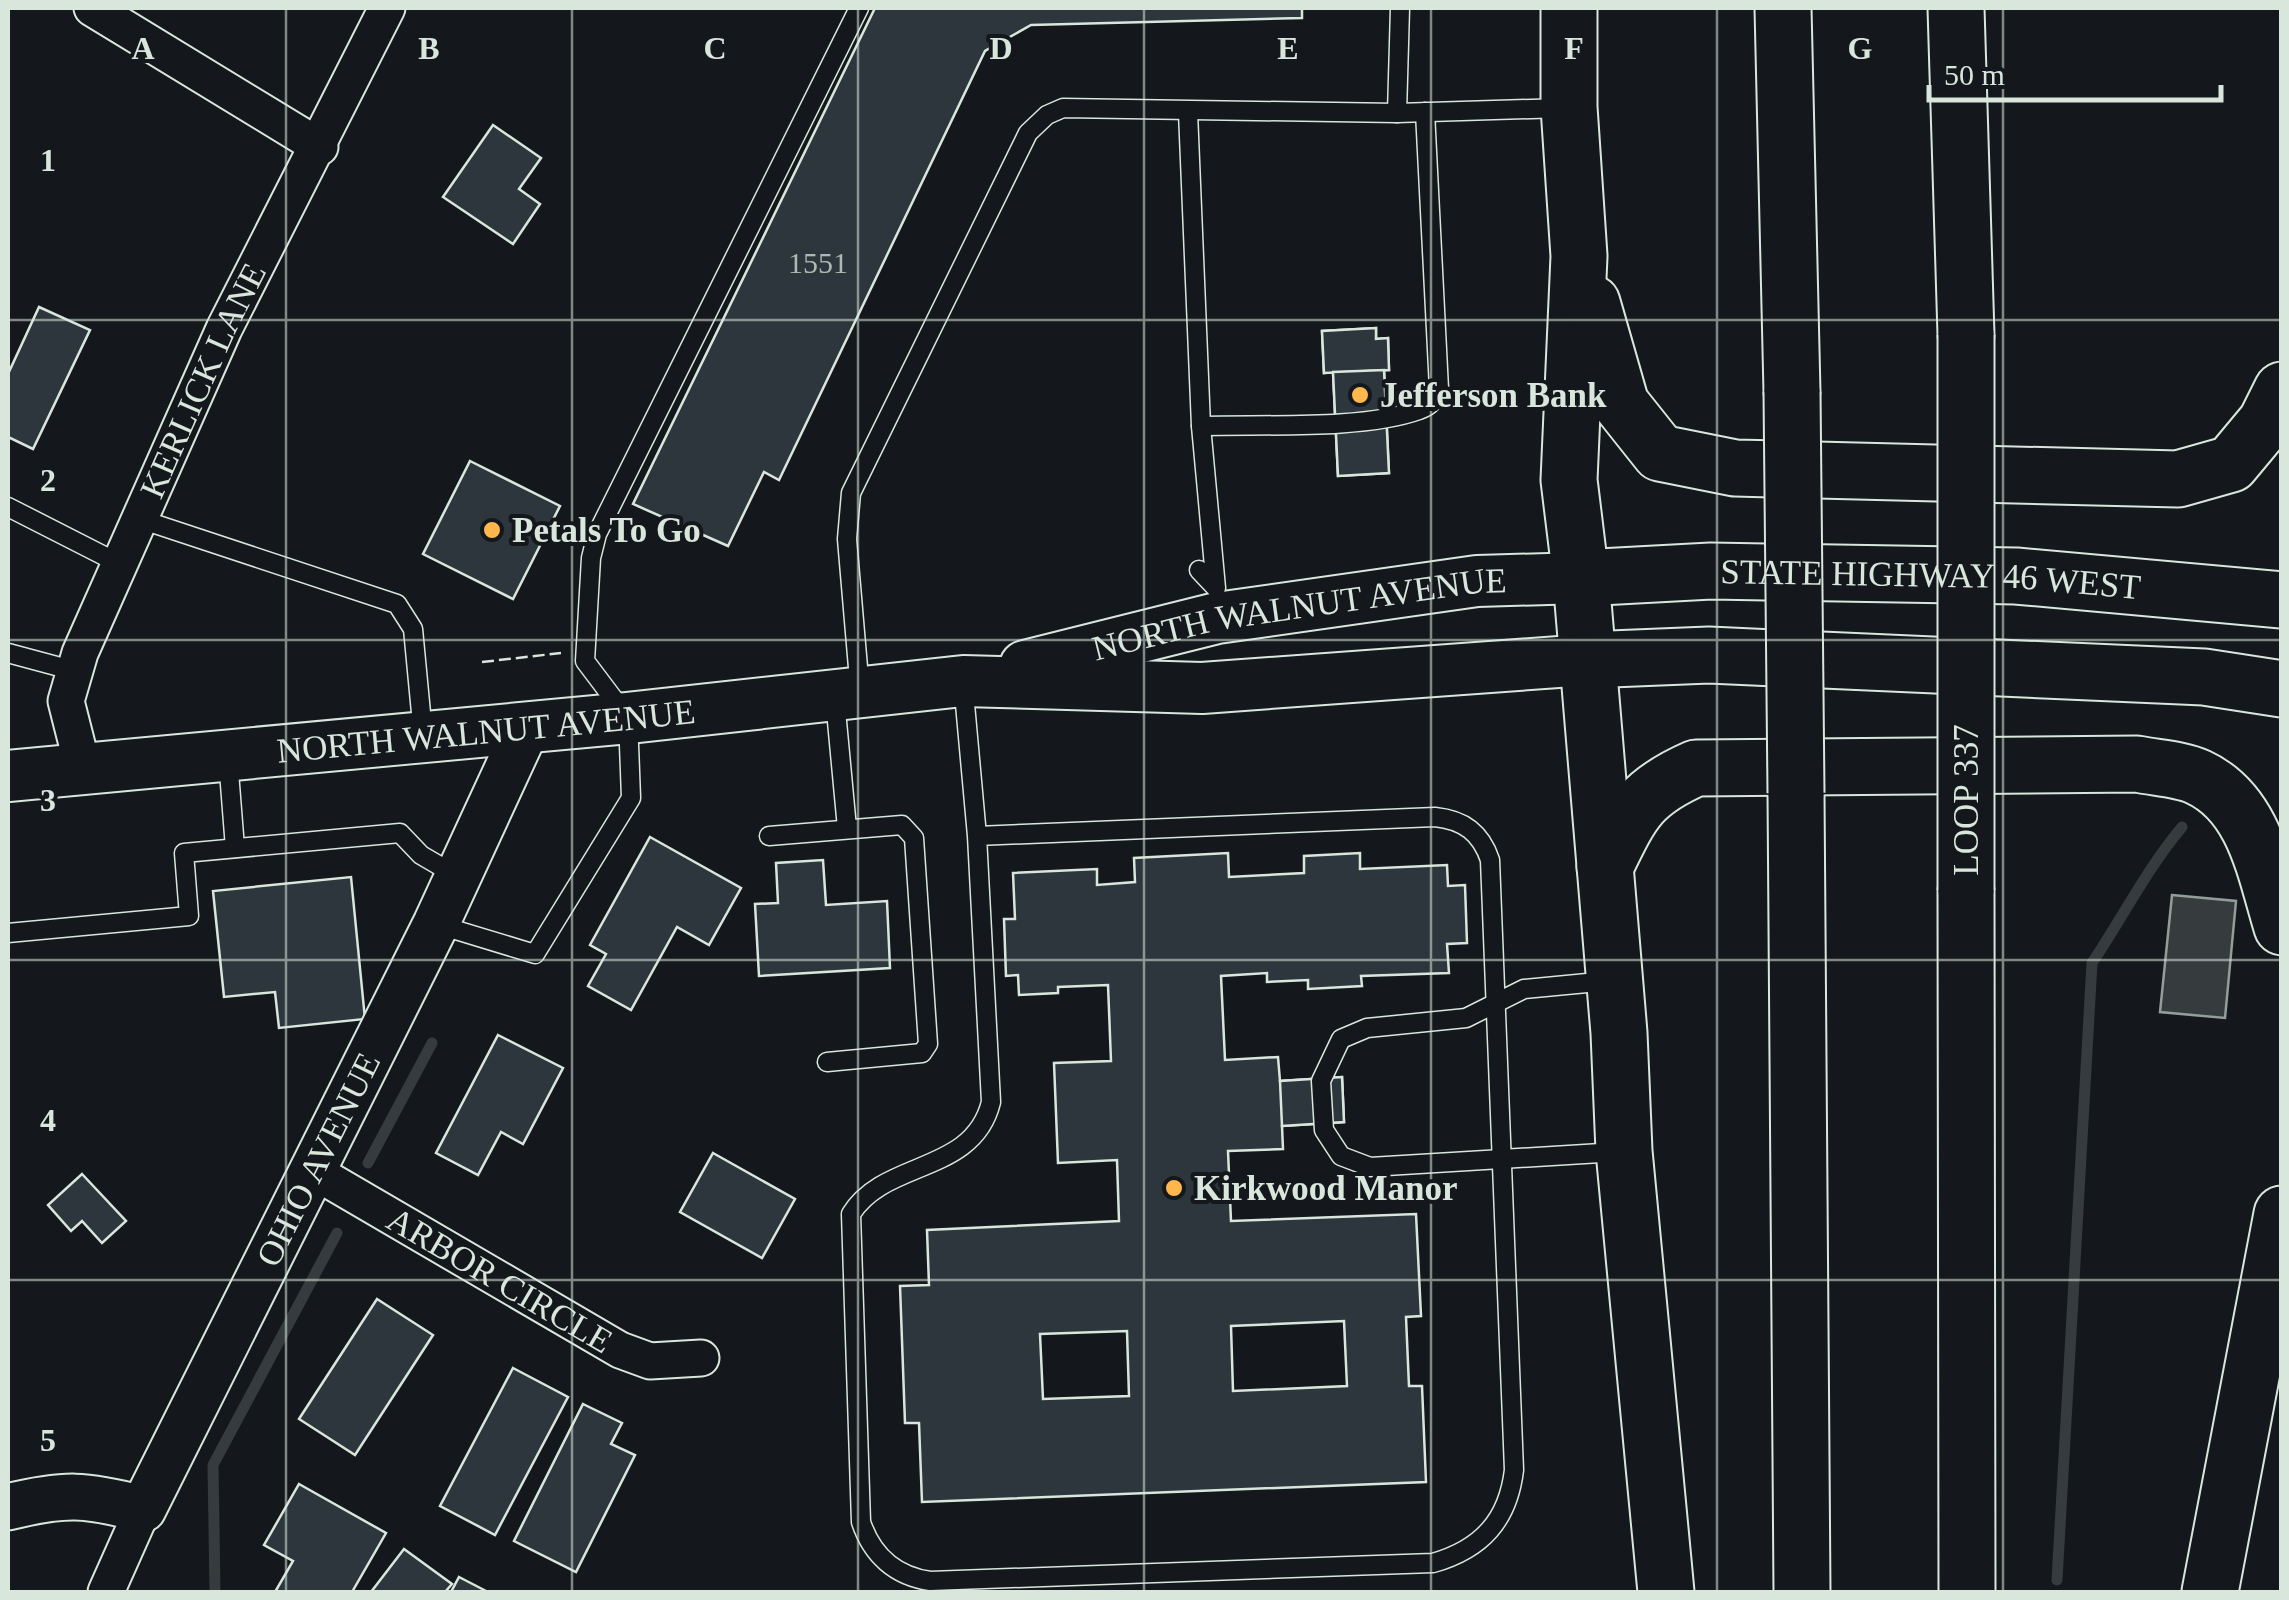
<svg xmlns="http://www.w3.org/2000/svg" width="2289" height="1600" viewBox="0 0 2289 1600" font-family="'Times New Roman',serif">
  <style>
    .water { fill: #363b3e; stroke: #939e99; stroke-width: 2.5 }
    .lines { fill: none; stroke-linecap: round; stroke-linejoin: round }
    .stream { stroke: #363b3e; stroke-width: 11 }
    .building { fill: #2c363c; stroke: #d8e6dc; stroke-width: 2.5; fill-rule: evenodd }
    .service-casing { stroke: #d8e6dc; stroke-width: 21 }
    .minor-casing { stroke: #d8e6dc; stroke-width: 39 }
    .tertiary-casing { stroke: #d8e6dc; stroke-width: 49 }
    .secondary-casing { stroke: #d8e6dc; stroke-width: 54 }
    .primary-casing { stroke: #d8e6dc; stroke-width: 59 }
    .service { stroke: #14181c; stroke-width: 18 }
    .minor { stroke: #14181c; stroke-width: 35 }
    .tertiary { stroke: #14181c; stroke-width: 45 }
    .secondary { stroke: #14181c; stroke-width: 50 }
    .primary { stroke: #14181c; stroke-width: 55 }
    .primary-bridge-casing { stroke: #d8e6dc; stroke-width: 59; stroke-linecap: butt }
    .primary-bridge { stroke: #14181c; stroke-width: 55 }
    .fence { stroke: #d8e6dc; stroke-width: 2.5; stroke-dasharray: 12 5; stroke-linecap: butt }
    .grid { fill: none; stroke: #d8e6dc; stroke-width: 2.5; stroke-opacity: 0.55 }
    .poi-dot { fill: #ffb74d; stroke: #14181c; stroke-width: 4 }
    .labels { text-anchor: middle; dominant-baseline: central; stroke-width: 8; stroke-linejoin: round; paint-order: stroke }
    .number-label { font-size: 30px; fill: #adbab4 }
    .street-label { font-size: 35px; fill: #d8e6dc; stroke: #14181c }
    .poi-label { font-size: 35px; font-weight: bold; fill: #d8e6dc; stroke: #14181c; text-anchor: start }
    .grid-label { font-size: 32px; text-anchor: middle; font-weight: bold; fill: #d8e6dc; stroke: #14181c; stroke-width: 8; stroke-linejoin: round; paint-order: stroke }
  </style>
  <rect width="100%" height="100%" fill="#14181c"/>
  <polygon class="water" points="2172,895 2236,901 2225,1018 2160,1012"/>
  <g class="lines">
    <g class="stream">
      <polyline points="368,1163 432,1043"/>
      <path d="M2057 1580 2092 963C2123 917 2146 870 2182 827"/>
      <polyline points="215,1592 213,1465 337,1233"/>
    </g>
  </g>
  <g class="building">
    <polygon points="875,8 1302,8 1302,18 1031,25 985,51 779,480 764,472 728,546 633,504"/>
    <polygon points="493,125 541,158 519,189 540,204 513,244 443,197"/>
    <polygon points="39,307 90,330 33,449 8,437 8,374"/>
    <polygon points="1376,328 1376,339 1388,338 1389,370 1384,370 1389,473 1338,476 1333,372 1324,373 1322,331"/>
    <polygon points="1376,328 1376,339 1388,338 1389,370 1324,373 1322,331"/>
    <polygon points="1384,370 1389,473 1338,476 1333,372"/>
    <polygon points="470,461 560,506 513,599 423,554"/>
    <polygon points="650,837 741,888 709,945 677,927 631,1010 588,986 606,954 590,945"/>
    <path d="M1228 853 1229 877 1304 873V856L1360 853V869L1447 865 1448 886 1465 885 1467 943 1447 944 1449 973 1361 976 1362 986 1308 989V980L1267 982V973L1221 976 1225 1060 1278 1057 1280 1081 1342 1077 1344 1122 1282 1126 1283 1149 1228 1151 1231 1221 1416 1214 1421 1316 1406 1317 1409 1386H1422L1426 1482 922 1502 919 1423H905L900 1286 929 1285 927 1230 1119 1221 1117 1160 1058 1163 1054 1063 1111 1061 1108 985 1058 987V993L1019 995 1018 975 1006 976 1004 919H1015L1013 873 1097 869V885L1135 882 1134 858ZM1344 1321 1347 1386 1233 1391 1231 1326ZM1127 1331 1129 1396 1043 1399 1040 1334Z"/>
    <polygon points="823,860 826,905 887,901 890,968 759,976 755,904 778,903 776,863"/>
    <polygon points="351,877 365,1019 279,1028 275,992 224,997 213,891"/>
    <polygon points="498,1035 563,1068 523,1144 501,1132 478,1175 436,1153"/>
    <polygon points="1342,1077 1344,1122 1282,1126 1280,1081"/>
    <polygon points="713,1153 795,1199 762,1258 680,1212"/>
    <polygon points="82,1174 126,1221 102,1243 82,1221 71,1231 48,1205"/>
    <polygon points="377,1299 433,1335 355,1455 299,1419"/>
    <polygon points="513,1368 568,1397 495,1535 440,1506"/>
    <polygon points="583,1404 622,1423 611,1444 635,1455 576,1572 514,1541"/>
    <polygon points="299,1484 386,1533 352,1592 275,1592 293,1561 264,1545"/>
    <polygon points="404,1549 452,1584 445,1592 371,1592"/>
    <polygon points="459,1577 488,1592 451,1592"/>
  </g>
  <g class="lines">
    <g class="service-casing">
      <g id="service">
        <polyline points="1188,112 1201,426 1216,588 1199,570"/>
        <polyline points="1397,113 1400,8"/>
        <path d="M1201 426C1262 424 1364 430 1419 410 1431 406 1435 400 1439 389L1425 112"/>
        <polyline points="8,507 120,564"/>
        <polyline points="143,520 397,604 413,629 423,734"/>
        <polyline points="8,653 75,671"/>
        <path d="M963 682 977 836 991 1102C973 1175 885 1159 851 1214L861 1522C872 1555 895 1576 930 1581L1433 1563C1482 1549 1508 1520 1514 1470L1490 860C1481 833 1464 820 1435 817L977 836"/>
        <polyline points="860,691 847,539 851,493 1028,133 1047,115 1063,108 1397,113 1563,108"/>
        <polyline points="835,700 847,828"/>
        <polyline points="228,759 235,848"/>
        <polyline points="769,836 902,825 914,838 928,1044 922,1053 827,1062"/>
        <polyline points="436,924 535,954 631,798 628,718 585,661 591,558 597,534 859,8"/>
        <polyline points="8,933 189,916 184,853 400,833 421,855 457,876"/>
        <polyline points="1608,981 1524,989 1466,1018 1367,1028 1341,1039 1321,1081 1324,1130 1341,1156 1370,1167 1617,1152"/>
      </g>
    </g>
    <g class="minor-casing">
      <g id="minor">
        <polyline points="92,8 320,147"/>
        <path id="s1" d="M83 768 66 701 80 653 224 329 387 8"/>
        <path id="s2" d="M310 1169 620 1350 650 1361 701 1358"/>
        <polyline points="106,1592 143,1509"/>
      </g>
    </g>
    <g class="tertiary-casing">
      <g id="tertiary">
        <path id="s3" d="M8 1507C65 1493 85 1494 143 1509L436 924 527 727"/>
      </g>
    </g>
    <g class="secondary-casing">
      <g id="secondary">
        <path id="s4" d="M1025 666 1217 618 1477 581 1581 578"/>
        <path id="s5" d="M8 776 628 718 963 681 1202 688 1586 660"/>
      </g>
    </g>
    <g class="primary-casing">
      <g id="primary">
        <polyline points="1569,8 1569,107 1579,256 1569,480 1581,578 1619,1033 1624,1151 1666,1592"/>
        <polyline points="1783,8 1792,392"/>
        <polyline points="1956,8 1966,335"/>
        <polyline points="1592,303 1621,404 1660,453 1735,468 2178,479 2231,464 2266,422 2282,390"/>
        <path id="s6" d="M1581 578 1711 571 2016 576 2282 600"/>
        <polyline points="1586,660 1709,655 2204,677 2282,689"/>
        <polyline points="1796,793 1802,1592"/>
        <path d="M1605 867C1632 812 1639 793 1696 768L2137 764C2156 768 2181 769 2198 777 2255 803 2265 872 2282 927"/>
        <polyline points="1966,890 1967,1592"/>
        <polyline points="2210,1592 2282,1214"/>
      </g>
    </g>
    <use href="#service" class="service"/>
    <use href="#minor" class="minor"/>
    <use href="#tertiary" class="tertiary"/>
    <use href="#secondary" class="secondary"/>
    <use href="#primary" class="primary"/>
    <g class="primary-bridge-casing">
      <g id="primary-bridge">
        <polyline points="1792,392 1796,793"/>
        <polyline points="1966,890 1966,335"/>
      </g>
    </g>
    <use href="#primary-bridge" class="primary-bridge"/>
    <polyline class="fence" points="482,662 561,653"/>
  </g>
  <path class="grid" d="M286 8V1592M572 8V1592M858 8V1592M1144 8V1592M1431 8V1592M1717 8V1592M2003 8V1592M8 320H2282M8 640H2282M8 960H2282M8 1280H2282"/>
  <g class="poi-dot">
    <circle cx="1360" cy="395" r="10"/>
    <circle cx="492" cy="530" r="10"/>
    <circle cx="1174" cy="1188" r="10"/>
  </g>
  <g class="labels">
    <g class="number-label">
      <text x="818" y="262">1551</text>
    </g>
    <g class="street-label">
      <text stroke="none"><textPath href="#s1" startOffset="418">KERLICK LANE</textPath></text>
      <text stroke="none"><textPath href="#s6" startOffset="350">STATE HIGHWAY 46 WEST</textPath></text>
      <text stroke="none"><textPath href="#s4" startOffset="280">NORTH WALNUT AVENUE</textPath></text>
      <text stroke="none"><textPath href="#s5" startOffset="480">NORTH WALNUT AVENUE</textPath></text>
      <text transform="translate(1966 800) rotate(-90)">LOOP 337</text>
      <text stroke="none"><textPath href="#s3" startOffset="528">OHIO AVENUE</textPath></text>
      <text stroke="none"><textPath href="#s2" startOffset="220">ARBOR CIRCLE</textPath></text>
    </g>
    <g class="poi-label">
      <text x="1380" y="395">Jefferson Bank</text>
      <text x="512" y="530">Petals To Go</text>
      <text x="1194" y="1188">Kirkwood Manor</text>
    </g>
  </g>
  <g class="grid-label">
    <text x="143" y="59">A</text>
    <text x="429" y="59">B</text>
    <text x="715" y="59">C</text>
    <text x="1001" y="59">D</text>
    <text x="1288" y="59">E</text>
    <text x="1574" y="59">F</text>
    <text x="1860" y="59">G</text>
    <text x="48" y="171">1</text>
    <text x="48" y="491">2</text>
    <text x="48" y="811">3</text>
    <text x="48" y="1131">4</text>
    <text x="48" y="1451">5</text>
  </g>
  <rect width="2289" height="1600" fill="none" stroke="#d8e6dc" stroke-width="20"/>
  <path d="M1929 85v15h292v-15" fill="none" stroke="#d8e6dc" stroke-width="5"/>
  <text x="1944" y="85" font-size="30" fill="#d8e6dc" stroke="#14181c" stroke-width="8" paint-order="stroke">50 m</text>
</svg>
